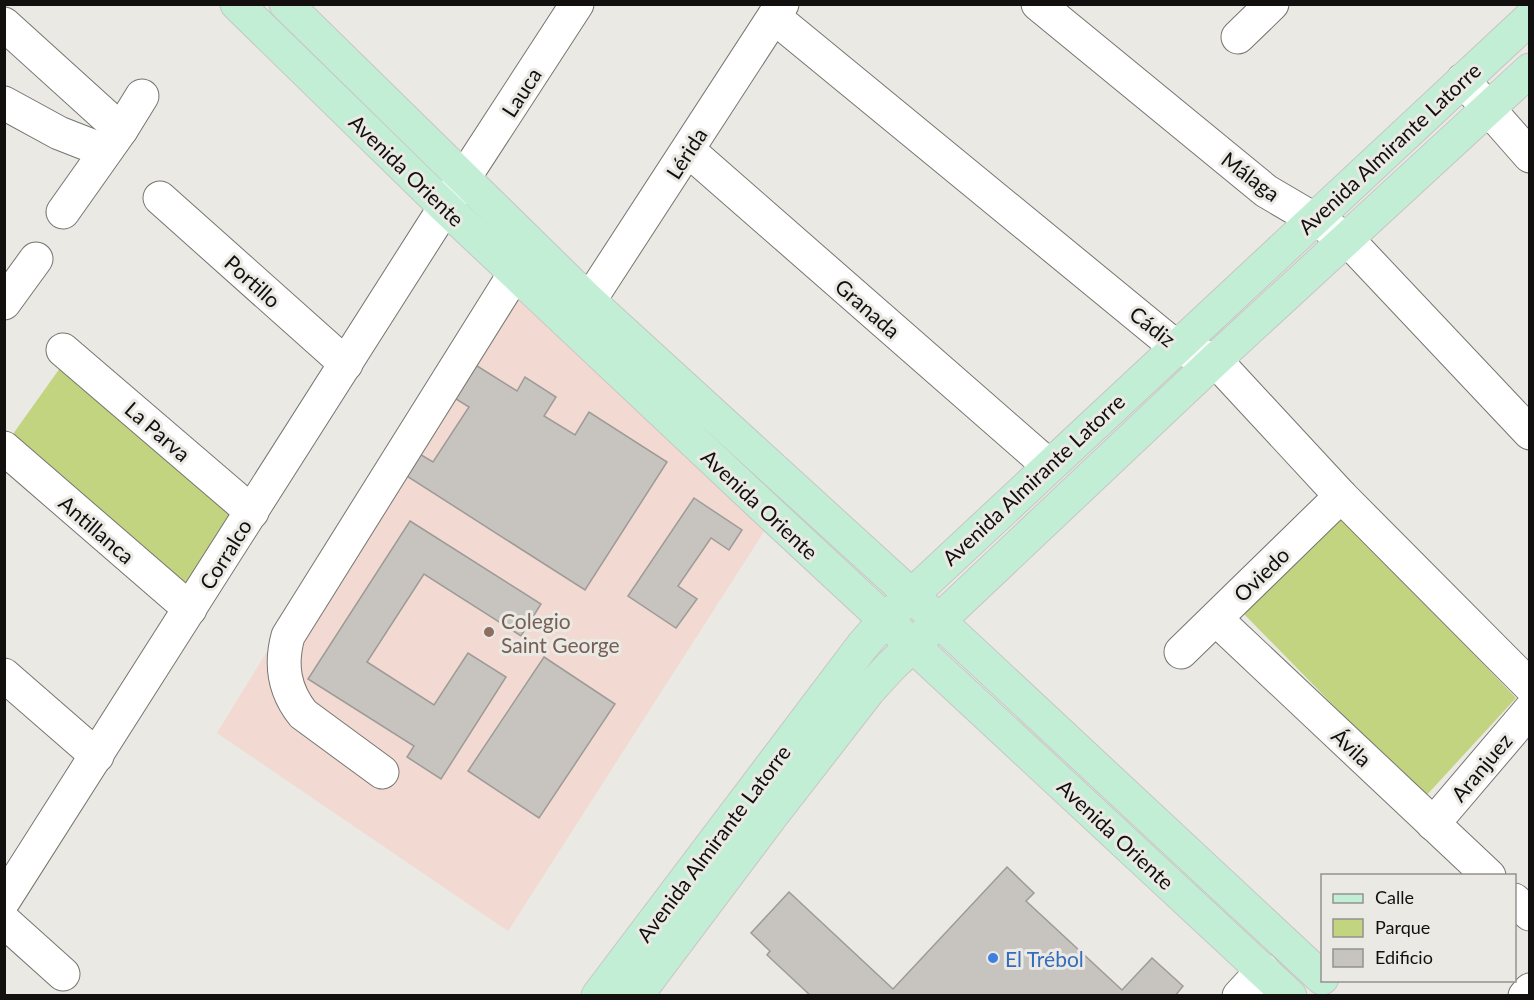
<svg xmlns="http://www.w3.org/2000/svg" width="1534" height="1000" viewBox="0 0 1534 1000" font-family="Lato,sans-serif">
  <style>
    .education { fill: #f2d9d1 }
    .green { fill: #c3d480 }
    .building { fill: #c7c4c0; stroke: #9d9b97; stroke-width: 1.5 }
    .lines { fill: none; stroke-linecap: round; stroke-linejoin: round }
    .minor-casing { stroke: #767571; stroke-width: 35 }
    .major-casing { stroke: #c6c6c5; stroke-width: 35 }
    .minor { stroke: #fff; stroke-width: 33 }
    .major { stroke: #c3eed6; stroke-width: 33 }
    .education-dot { fill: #8d6e63; stroke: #eae9e4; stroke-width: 2 }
    .shop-dot { fill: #3f7fe0; stroke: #eae9e4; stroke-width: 2 }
    .labels { text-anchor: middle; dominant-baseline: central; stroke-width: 6; stroke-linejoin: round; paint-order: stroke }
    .street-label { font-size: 21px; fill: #11100f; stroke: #eae9e4 }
    .education-label { font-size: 21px; fill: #785e54; stroke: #eae9e4; text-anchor: start }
    .shop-label { font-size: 21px; fill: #366cbe; stroke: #eae9e4; text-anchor: start }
  </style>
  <rect width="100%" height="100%" fill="#eae9e4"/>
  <polygon class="education" points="496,279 765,530 508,931 217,733"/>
  <g class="green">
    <polygon points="65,361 241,513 188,596 8,441"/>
    <polygon points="1342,516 1516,698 1424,798 1243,613"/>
  </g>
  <g class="building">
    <polygon points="466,359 517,391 525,377 556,397 544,416 575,435 589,412 667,462 585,590 399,471 413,450 433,462 469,407 445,392"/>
    <polygon points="694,498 742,530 729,550 711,538 678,586 697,599 676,628 628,596"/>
    <polygon points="410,521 541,604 521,636 424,574 367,662 434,705 468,653 506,677 441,779 407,757 414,746 308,679"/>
    <polygon points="544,657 615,704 539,818 468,771"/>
    <polygon points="1007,867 1034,893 1026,901 1122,990 1152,958 1183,986 1175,996 811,996 767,955 770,951 751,933 789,892 893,989"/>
  </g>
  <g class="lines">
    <g class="minor-casing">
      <g id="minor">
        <polyline points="1038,4 1266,191 1346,238 1530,433"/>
        <polyline points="774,17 1176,347 1215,360 1341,496 1530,686"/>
        <polyline points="4,24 121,130"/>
        <polyline points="1238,37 1272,4"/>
        <polyline points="1463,80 1530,156"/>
        <polyline points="4,103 59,133 105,151"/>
        <polyline points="688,150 1048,465"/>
        <polyline points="160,198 346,364"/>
        <polyline points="63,212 121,130 142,96"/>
        <polyline points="589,301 782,4"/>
        <polyline points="4,303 36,259"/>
        <polyline points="63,350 252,512"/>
        <polyline points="4,448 190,609"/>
        <polyline points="1216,619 1489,876"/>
        <polyline points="1181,652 1341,496"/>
        <polyline points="4,675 97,756"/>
        <path d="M382 772 303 714C284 690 280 665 288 636L515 273"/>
        <polyline points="1433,824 1530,710"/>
        <polyline points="4,900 445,207 577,4"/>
        <polyline points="1514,900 1530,914"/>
        <polyline points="4,921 63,974"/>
        <polyline points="1239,996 1263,970"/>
        <polyline points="1525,996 1530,990"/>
      </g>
    </g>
    <g class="major-casing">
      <g id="major">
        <polyline points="237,4 445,207 769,512 1290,996"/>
        <polyline points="286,4 589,301 910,594 1322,978"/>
        <polyline points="598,996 863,645 885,620 1530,18"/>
        <polyline points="636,996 772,815 869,690 891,666 1215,360 1530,70"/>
      </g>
    </g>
    <use href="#minor" class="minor"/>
    <use href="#major" class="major"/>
  </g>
  <circle class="education-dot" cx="489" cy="632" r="6"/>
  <circle class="shop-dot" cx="993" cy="958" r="6"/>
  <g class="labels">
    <g class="street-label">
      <text transform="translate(521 92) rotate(-57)">Lauca</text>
      <text transform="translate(1389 148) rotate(-43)">Avenida Almirante Latorre</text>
      <text transform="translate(686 153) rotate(-57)">Lérida</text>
      <text transform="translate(407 170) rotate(44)">Avenida Oriente</text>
      <text transform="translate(1251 176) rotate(37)">Málaga</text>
      <text transform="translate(253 281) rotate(42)">Portillo</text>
      <text transform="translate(868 308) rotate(41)">Granada</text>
      <text transform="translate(1153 326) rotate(38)">Cádiz</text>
      <text transform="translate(158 431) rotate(41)">La Parva</text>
      <text transform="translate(1033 479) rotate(-43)">Avenida Almirante Latorre</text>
      <text transform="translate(760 504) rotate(43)">Avenida Oriente</text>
      <text transform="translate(97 529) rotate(41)">Antillanca</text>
      <text transform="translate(225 554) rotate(-58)">Corralco</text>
      <text transform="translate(1261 574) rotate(-44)">Oviedo</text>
      <text transform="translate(1352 747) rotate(43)">Ávila</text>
      <text transform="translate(1481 767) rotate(-50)">Aranjuez</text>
      <text transform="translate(1116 834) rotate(43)">Avenida Oriente</text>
      <text transform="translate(713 843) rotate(-53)">Avenida Almirante Latorre</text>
    </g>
    <g class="education-label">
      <text x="501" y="620">Colegio<tspan x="501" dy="24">Saint George</tspan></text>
    </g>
    <g class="shop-label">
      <text x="1005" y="958">El Trébol</text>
    </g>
  </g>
  <rect width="1534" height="1000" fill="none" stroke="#11100f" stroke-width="12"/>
  <rect x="1321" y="874" width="195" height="108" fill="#eae9e4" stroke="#93928f" stroke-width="1.5"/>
  <rect x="1333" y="894" width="30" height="9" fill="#c3eed6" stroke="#93928f" stroke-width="1.5"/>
  <text x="1375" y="904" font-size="18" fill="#11100f">Calle</text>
  <rect x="1333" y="919" width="30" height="18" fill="#c3d480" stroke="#93928f" stroke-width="1.5"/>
  <text x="1375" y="934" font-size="18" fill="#11100f">Parque</text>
  <rect x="1333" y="949" width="30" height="18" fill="#c7c4c0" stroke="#93928f" stroke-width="1.5"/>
  <text x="1375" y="964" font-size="18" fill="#11100f">Edificio</text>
</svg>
